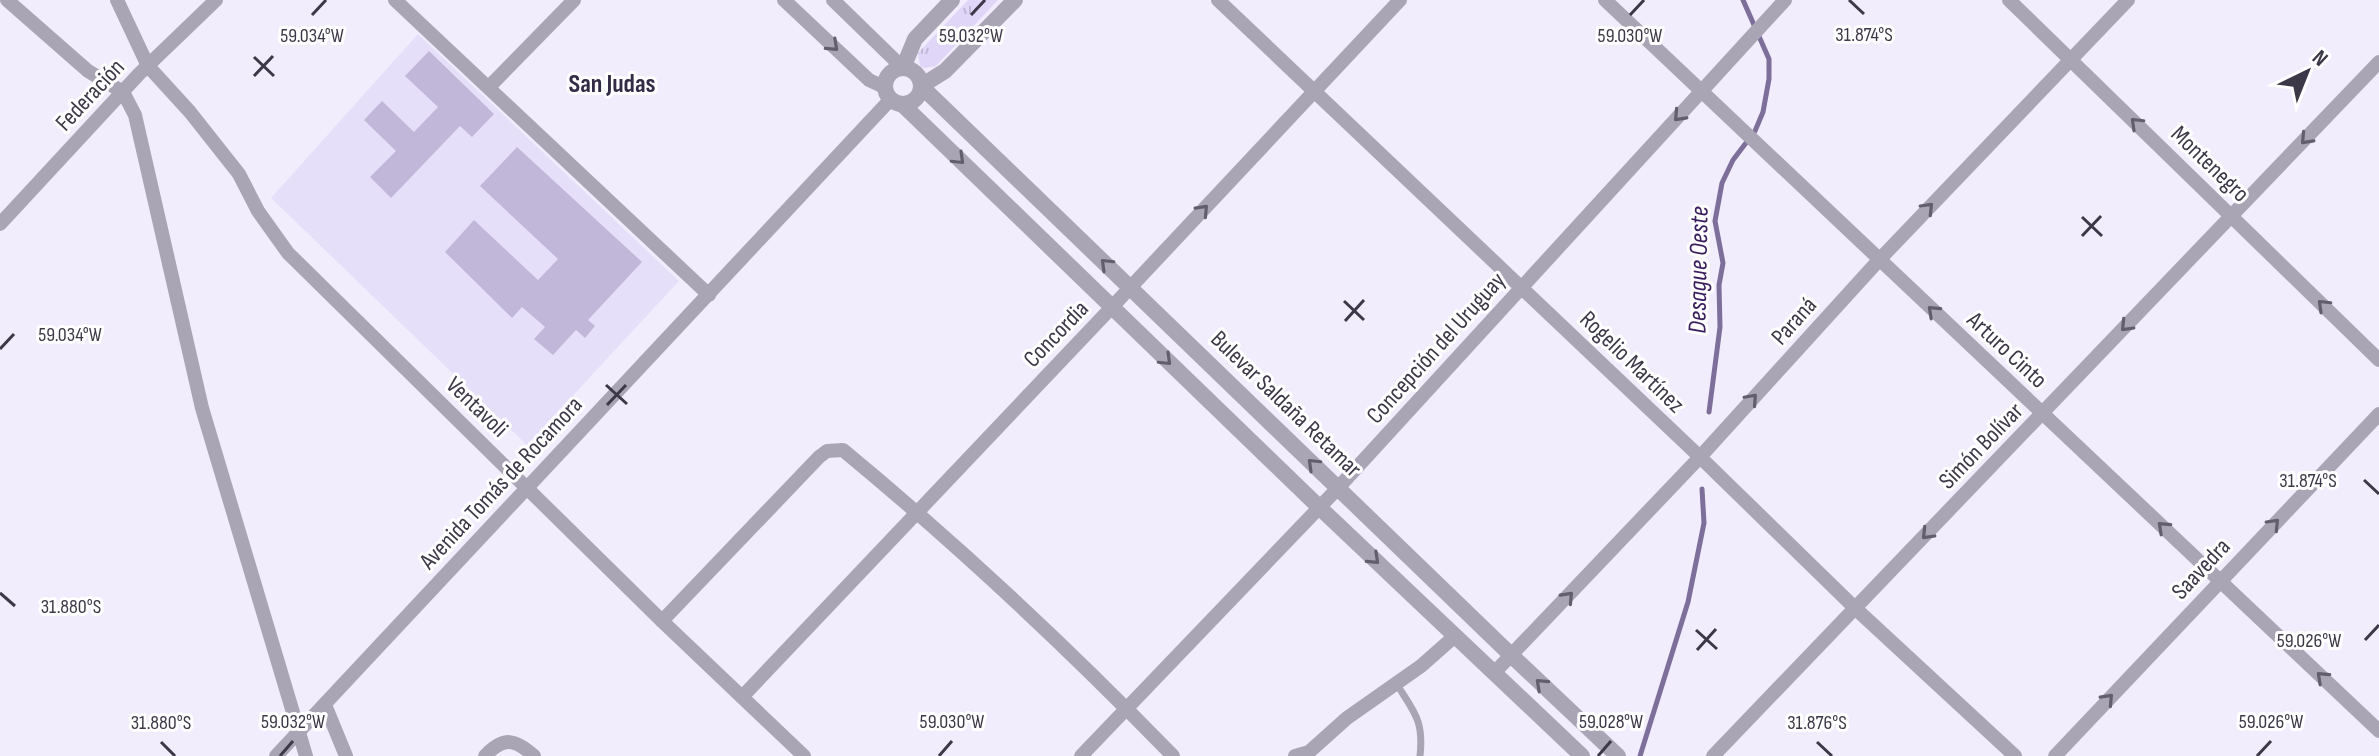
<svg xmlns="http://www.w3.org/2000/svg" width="2379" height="756" viewBox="0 0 2379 756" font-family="'Sofia Sans Condensed',sans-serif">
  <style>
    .built { fill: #e6dff9 }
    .park { fill: url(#park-tufts) }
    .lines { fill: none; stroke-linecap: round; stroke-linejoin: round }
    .stream { stroke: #7d6f9a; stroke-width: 5 }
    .building { fill: #c1b7d9 }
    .service { stroke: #aaa5b5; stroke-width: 7 }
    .minor { stroke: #aaa5b5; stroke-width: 14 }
    .tertiary { stroke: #aaa5b5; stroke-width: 16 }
    .oneway { stroke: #635e6e }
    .ticks { fill: none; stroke: #3d3847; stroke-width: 3 }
    .labels { text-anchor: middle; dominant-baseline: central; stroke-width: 6; stroke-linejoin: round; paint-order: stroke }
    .street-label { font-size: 24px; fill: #3d3847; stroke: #fff }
    .neighbourhood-label { font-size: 26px; font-weight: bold; fill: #332a46; stroke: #fff }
    .water-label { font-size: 26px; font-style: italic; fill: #391e5f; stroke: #fff }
    .ticks-label { font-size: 20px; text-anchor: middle; fill: #3d3847; stroke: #fff; stroke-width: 6; stroke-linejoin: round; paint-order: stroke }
  </style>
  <defs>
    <pattern id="park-tufts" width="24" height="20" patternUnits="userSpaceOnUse" patternTransform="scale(2)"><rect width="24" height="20" fill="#e0d6f8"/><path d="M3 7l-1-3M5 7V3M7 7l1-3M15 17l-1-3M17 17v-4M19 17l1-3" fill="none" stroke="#c1b8d6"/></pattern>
  </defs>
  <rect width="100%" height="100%" fill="#f1edfc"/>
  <polygon class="built" points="418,34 679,281 527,445 271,198"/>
  <polygon class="park" points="968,0 998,0 936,66 925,68 920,66 918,53"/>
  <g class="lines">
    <g class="stream">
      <polyline points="1709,412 1720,327 1719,285 1723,263 1715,221 1722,183 1733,160 1755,131 1763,112 1769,79 1769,59 1743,0"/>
      <polyline points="1640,756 1688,602 1704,523 1702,489"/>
    </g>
  </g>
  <g class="building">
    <polygon points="429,51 494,114 472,137 460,126 391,198 370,177 396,151 364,120 382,101 414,132 438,107 405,76"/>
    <polygon points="517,147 642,262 588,320 595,326 585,338 576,330 553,355 534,339 545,327 522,307 512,318 445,252 474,220 538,280 558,259 480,186"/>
  </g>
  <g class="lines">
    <path class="service" d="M1396 683C1414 712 1424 720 1420 756"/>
    <g class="minor">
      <polyline points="7,0 88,71 123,92 135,115 202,408 306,756"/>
      <polyline points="117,0 148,66 190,112 239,174 258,211 288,253 662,621 804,756"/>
      <polyline points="395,0 709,295"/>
      <polyline points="784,0 869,80 884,87"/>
      <polyline points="833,0 903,68"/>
      <polyline points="1218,0 1700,457 1856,609 2015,756"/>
      <polyline points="1605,0 2379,731"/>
      <polyline points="2009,0 2379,360"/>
      <polyline points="489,87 574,0"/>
      <polyline points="0,224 139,74 216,0"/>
      <path d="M662 621 819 457 827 451 843 450C958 545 1069 649 1173 756"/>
      <polyline points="1494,673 1700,457 1879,260 2128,0"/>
      <polyline points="742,697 1112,307 1400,0"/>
      <polyline points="325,705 346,756"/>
      <polyline points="276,756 890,100"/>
      <path d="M485 756C504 736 515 739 534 756"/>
      <polyline points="1081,756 1338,488 1785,0"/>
      <polyline points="1295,756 1309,752 1347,718 1421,666 1455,636"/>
      <polyline points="1713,756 2379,62"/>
      <polyline points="2055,756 2379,414"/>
    </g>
    <g class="tertiary">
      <polyline points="1015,0 945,71 921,86 1512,656 1618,756"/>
      <circle cx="903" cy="86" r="18"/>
      <polyline points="903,68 915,39 952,0"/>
      <polyline points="903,105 1319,507 1582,756"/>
    </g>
  </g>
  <defs><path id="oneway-chevron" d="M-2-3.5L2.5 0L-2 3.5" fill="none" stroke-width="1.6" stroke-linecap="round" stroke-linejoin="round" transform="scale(2)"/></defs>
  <g class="oneway">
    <use href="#oneway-chevron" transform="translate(833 46) rotate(43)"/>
    <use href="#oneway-chevron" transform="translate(1679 116) rotate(133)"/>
    <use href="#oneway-chevron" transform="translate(2136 123) rotate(-136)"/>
    <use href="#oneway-chevron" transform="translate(2306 139) rotate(133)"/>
    <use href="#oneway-chevron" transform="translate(959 159) rotate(44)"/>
    <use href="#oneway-chevron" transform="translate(1928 208) rotate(-46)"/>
    <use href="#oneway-chevron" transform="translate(1203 210) rotate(-47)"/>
    <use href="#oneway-chevron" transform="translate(1106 264) rotate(-136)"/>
    <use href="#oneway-chevron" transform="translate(2323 305) rotate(-136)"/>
    <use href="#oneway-chevron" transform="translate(1933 311) rotate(-137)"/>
    <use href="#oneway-chevron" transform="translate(2126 326) rotate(134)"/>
    <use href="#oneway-chevron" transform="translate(1166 360) rotate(44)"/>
    <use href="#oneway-chevron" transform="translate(1752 399) rotate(-48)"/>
    <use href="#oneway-chevron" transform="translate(1313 464) rotate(-136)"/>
    <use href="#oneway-chevron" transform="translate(2274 524) rotate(-46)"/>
    <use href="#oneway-chevron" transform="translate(2163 527) rotate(-137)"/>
    <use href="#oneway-chevron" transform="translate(1927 534) rotate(134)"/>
    <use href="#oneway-chevron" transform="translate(1374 559) rotate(43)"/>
    <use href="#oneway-chevron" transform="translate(1568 597) rotate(-47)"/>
    <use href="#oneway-chevron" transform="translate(2322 677) rotate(-137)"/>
    <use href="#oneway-chevron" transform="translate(1541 684) rotate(-137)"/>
    <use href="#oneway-chevron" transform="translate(2108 699) rotate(-47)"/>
  </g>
  <path class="ticks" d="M1849 0 1864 14M312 15 326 0M971 15 985 0M1630 15 1644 0M254 57 274 76M254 76 273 56M2082 217 2102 236M2082 236 2101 216M1344 301 1364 320M1345 321 1364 300M0 349 14 334M606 385 627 404M607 405 626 385M2364 480 2379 494M0 593 15 606M1696 630 1717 649M2365 640 2379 625M1697 650 1716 629M161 742 175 756M1817 742 1832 756M280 756 293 741M939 756 952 741M1598 756 1611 741M2257 756 2271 741"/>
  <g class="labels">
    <g class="street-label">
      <text transform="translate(90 95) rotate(-47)">Federación</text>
      <text transform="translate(2210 164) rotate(44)">Montenegro</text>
      <text transform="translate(1794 321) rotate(-48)">Paraná</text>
      <text transform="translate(1056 334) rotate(-46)">Concordia</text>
      <text transform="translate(1436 348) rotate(-48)">Concepción del Uruguay</text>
      <text transform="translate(2007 350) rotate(43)">Arturo Cinto</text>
      <text transform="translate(1632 362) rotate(44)">Rogelio Martínez</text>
      <text transform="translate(1286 404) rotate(44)">Bulevar Saldaña Retamar</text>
      <text transform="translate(477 407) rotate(44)">Ventavoli</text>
      <text transform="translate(1981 446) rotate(-46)">Simón Bolívar</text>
      <text transform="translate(501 483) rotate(-47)">Avenida Tomás de Rocamora</text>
      <text transform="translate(2201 569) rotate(-47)">Saavedra</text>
    </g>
    <g class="neighbourhood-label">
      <text x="612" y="84">San Judas</text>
    </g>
    <g class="water-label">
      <text transform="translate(1699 270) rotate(-89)">Desague Oeste</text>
    </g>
  </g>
  <g class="ticks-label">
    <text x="1864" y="41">31.874°S</text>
    <text x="312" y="42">59.034°W</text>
    <text x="971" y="42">59.032°W</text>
    <text x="1630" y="42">59.030°W</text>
    <text x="70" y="341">59.034°W</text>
    <text x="2308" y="487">31.874°S</text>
    <text x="71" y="613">31.880°S</text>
    <text x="2309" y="647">59.026°W</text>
    <text x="293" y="728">59.032°W</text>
    <text x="952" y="728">59.030°W</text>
    <text x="1611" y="728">59.028°W</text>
    <text x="2271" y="728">59.026°W</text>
    <text x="161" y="729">31.880°S</text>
    <text x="1817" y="729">31.876°S</text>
  </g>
  <g transform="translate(2307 72) rotate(43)" stroke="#ffffff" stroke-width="6" paint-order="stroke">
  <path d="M0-6L14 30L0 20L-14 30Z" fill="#3d3847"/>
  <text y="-12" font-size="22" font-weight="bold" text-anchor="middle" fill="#3d3847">N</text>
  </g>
</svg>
